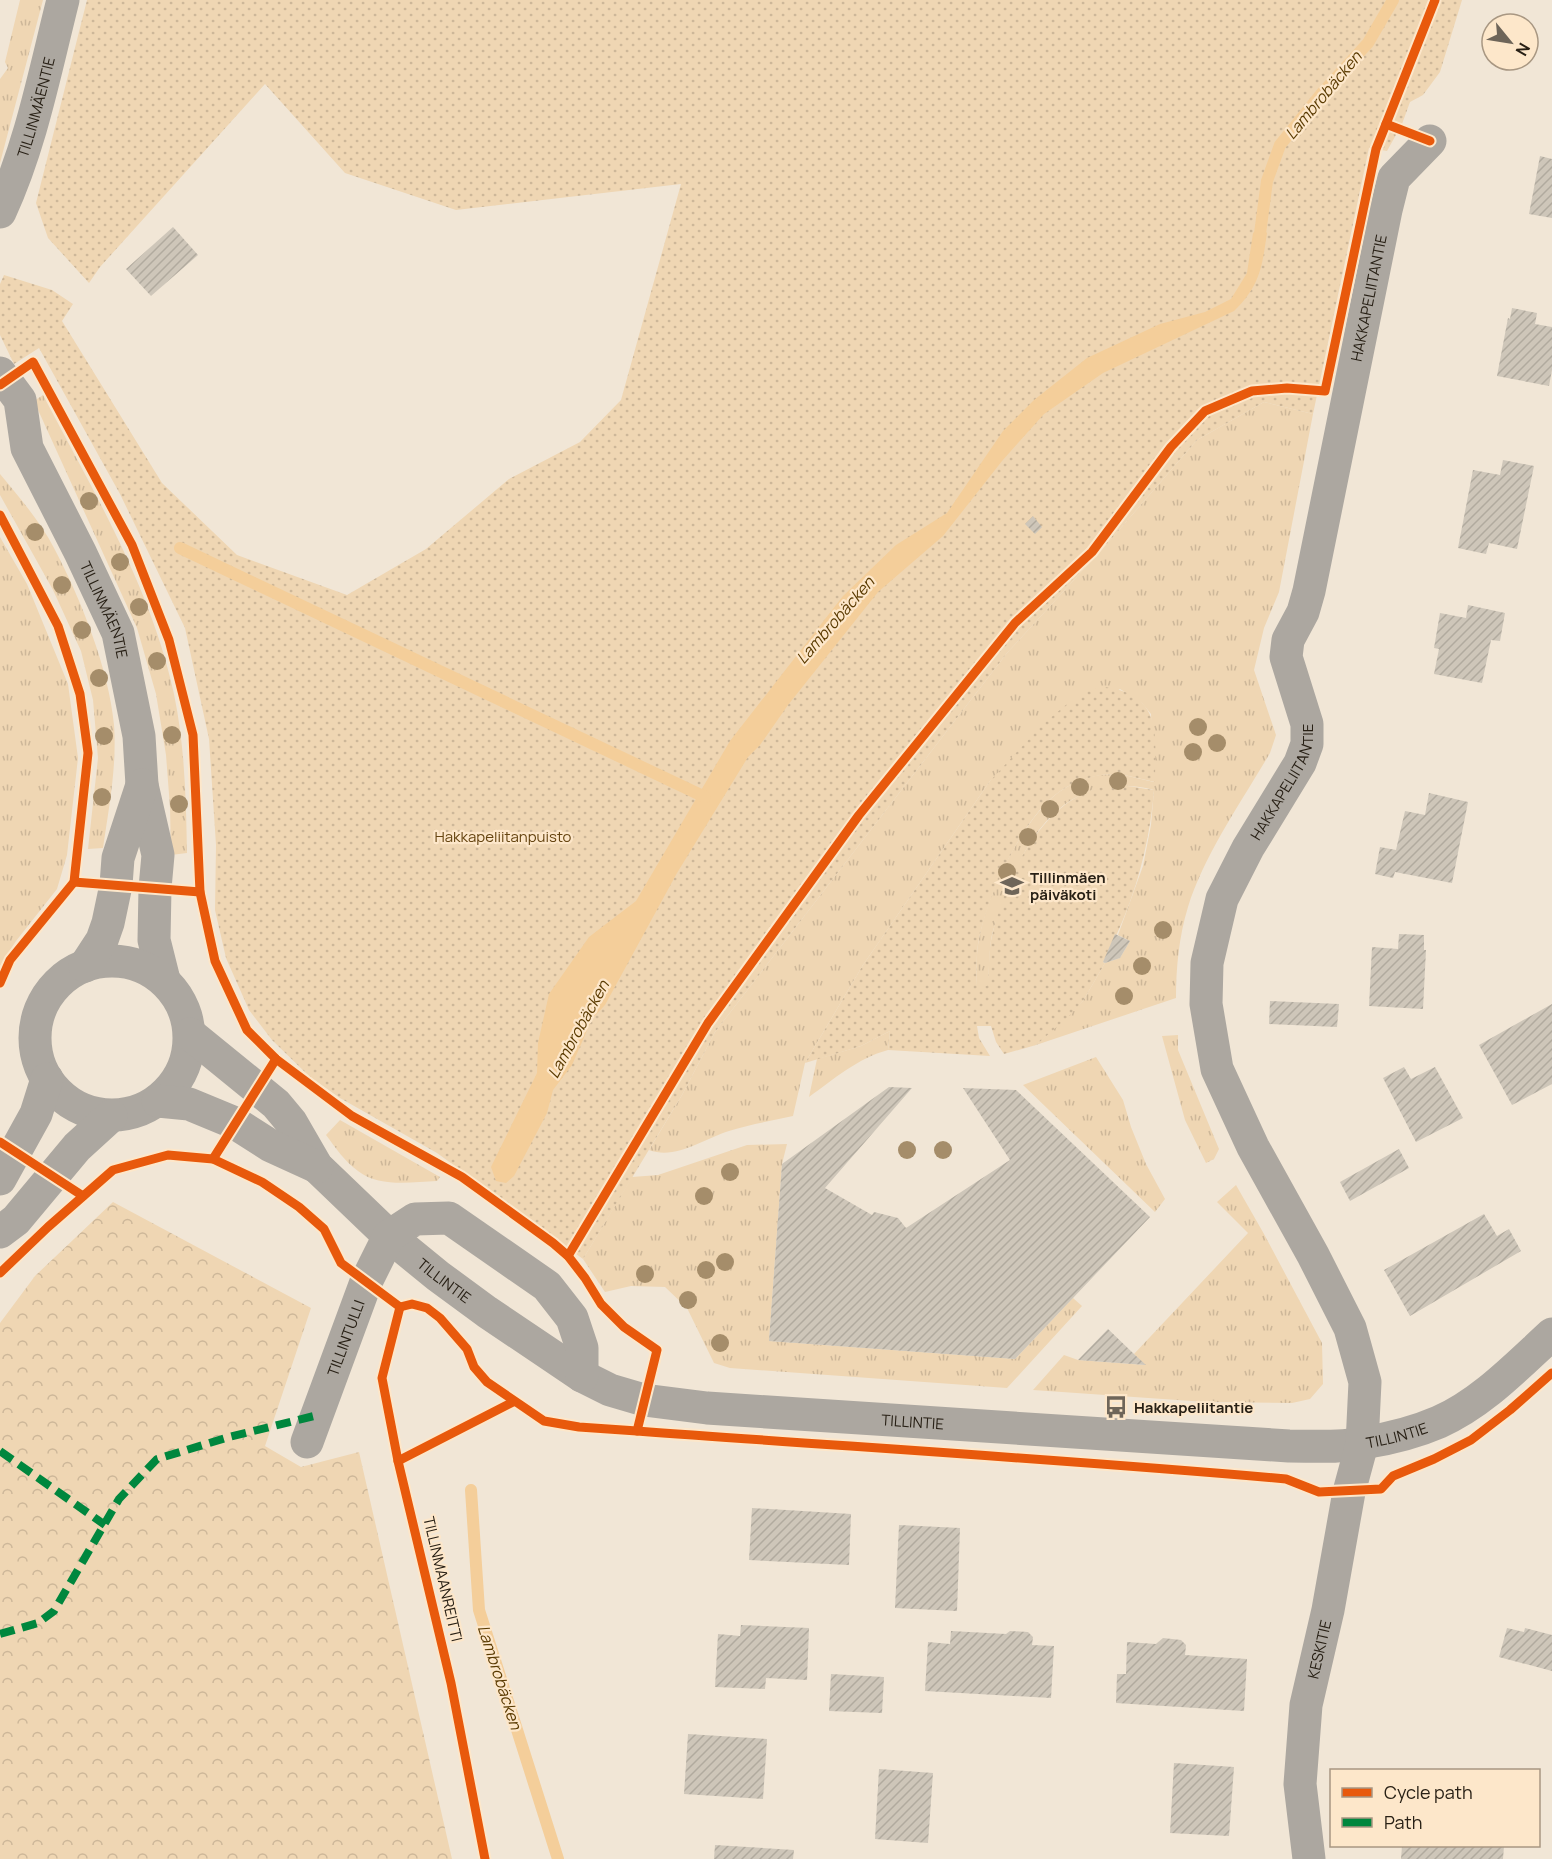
<svg xmlns="http://www.w3.org/2000/svg" width="1552" height="1859" viewBox="0 0 1552 1859" font-family="Manrope,sans-serif">
  <style>
    .grass { fill: url(#grass-tufts) }
    .forest { fill: url(#forest-crowns) }
    .park { fill: url(#park-dots) }
    .water { fill: #f4ce9a }
    .lines { fill: none; stroke-linecap: round; stroke-linejoin: round }
    .stream { stroke: #f4ce9a; stroke-width: 12 }
    .building { fill: url(#building-hatch) }
    .minor { stroke: #aca7a0; stroke-width: 33 }
    .quiet { stroke: #00873e; stroke-width: 8; stroke-dasharray: 15 8; stroke-linecap: butt }
    .cycleway-casing { stroke: #fde7ca; stroke-width: 13 }
    .cycleway { stroke: #e8590c; stroke-width: 9 }
    .tree { fill: #a58d6a }
    .labels { text-anchor: middle; dominant-baseline: central; stroke-width: 4.5; stroke-linejoin: round; paint-order: stroke }
    .street-label { font-size: 15px; fill: #282015; stroke: #fde7ca }
    .park-label { font-size: 15px; fill: #664511; stroke: #fde7ca }
    .poi-label { font-size: 15px; font-weight: bold; fill: #282015; stroke: #fde7ca; text-anchor: start }
    .water-label { font-size: 16px; font-style: italic; fill: #5a3a01; stroke: #fde7ca }
  </style>
  <defs>
    <pattern id="grass-tufts" width="24" height="20" patternUnits="userSpaceOnUse" patternTransform="scale(1.5)"><rect width="24" height="20" fill="#efd6b3"/><path d="M3 7l-1-3M5 7V3M7 7l1-3M15 17l-1-3M17 17v-4M19 17l1-3" fill="none" stroke="#cdb799"/></pattern>
    <pattern id="forest-crowns" width="20" height="18" patternUnits="userSpaceOnUse" patternTransform="scale(1.5)"><rect width="20" height="18" fill="#efd6b3"/><path d="M2 6a3 3 0 1 1 6 0M12 15a3 3 0 1 1 6 0" fill="none" stroke="#cdb799"/></pattern>
    <pattern id="park-dots" width="8" height="8" patternUnits="userSpaceOnUse" patternTransform="scale(1.5)"><rect width="8" height="8" fill="#efd6b3"/><path d="M2 2h.1M6 6h.1" fill="none" stroke="#cdb799" stroke-width="1.8" stroke-linecap="round"/></pattern>
    <pattern id="building-hatch" width="6" height="6" patternUnits="userSpaceOnUse" patternTransform="scale(1.5)"><rect width="6" height="6" fill="#cec6b9"/><path d="M-1 1l2-2M0 6l6-6M5 7l2-2" fill="none" stroke="#b1aa9e"/></pattern>
  </defs>
  <rect width="100%" height="100%" fill="#f1e6d6"/>
  <g class="grass">
    <polygon points="20,0 43,0 0,163 0,79 8,68 5,62"/>
    <path d="M43 395C93 491 151 587 174 694 185 747 186 800 187 853L171 855 170 807 166 755 156 694 137 628 34 401Z"/>
    <path d="M1264 402 1313 414 1279 592 1264 628 1254 670 1276 735 1270 753C1242 801 1204 855 1188 907 1179 936 1176 968 1176 998L1036 1045 1083 1001 1105 963 1120 958 1130 941 1118 935 1143 866 1151 825 1154 790C1072 769 1027 830 1004 901 999 914 993 927 991 940 989 955 989 971 988 986H976C977 972 976 958 978 945 985 899 1019 826 1054 796 1067 785 1084 778 1100 775 1119 772 1136 778 1154 782L1151 714 1142 703 1120 689 990 781 863 965 805 1063 793 1116C772 1121 750 1124 729 1131 703 1139 676 1160 649 1150L682 1095 715 1032 1007 653 1106 545 1197 440Z"/>
    <path d="M0 474C19 497 40 521 54 548 80 597 109 669 114 725 117 765 109 808 103 848L88 849 98 758 93 700 81 651 53 590 0 495Z"/>
    <polygon points="0,537 27,584 68,684 78,758 67,855 57,889 16,941 0,966"/>
    <path d="M890 1031 888 1050C858 1058 834 1079 809 1097L817 1059 861 1046Z"/>
    <polygon points="1178,1035 1178,1050 1219,1149 1214,1159 1206,1163 1185,1120 1162,1036"/>
    <polygon points="1096,1057 1123,1100 1131,1127 1146,1164 1165,1199 1155,1212 1023,1085"/>
    <path d="M340 1120 440 1177 437 1181C412 1182 380 1188 358 1171 345 1162 335 1147 326 1135Z"/>
    <polygon points="787,1144 782,1164 769,1341 1015,1359 1073,1298 1082,1306 1007,1388 730,1368 714,1363 687,1308 665,1287 631,1286 605,1292 583,1259 632,1177 658,1175 747,1145"/>
    <polygon points="1236,1185 1264,1234 1322,1343 1323,1384 1310,1399 1292,1403 1206,1402 1033,1390 1064,1355 1078,1360 1145,1365 1134,1354 1248,1233 1217,1202"/>
  </g>
  <polygon class="forest" points="113,1202 311,1308 265,1446 301,1467 359,1452 452,1859 0,1859 0,1323 35,1276"/>
  <g class="park">
    <polygon points="87,0 1462,0 1440,72 1423,95 1410,102 1402,124 1387,151 1369,148 1313,414 1264,402 1197,440 1106,545 1007,653 715,1032 682,1095 583,1259 437,1153 340,1098 310,1077 272,1040 249,1010 226,958 215,910 216,845 209,739 185,628 120,494 39,348 14,364 0,335 0,284 4,275 52,290 73,304 62,321 162,483 237,555 347,595 426,549 509,479 580,442 621,400 681,184 456,210 345,173 265,84 100,267 89,283 48,238 36,203"/>
    <path d="M1105 687C1164 695 1155 737 1155 782 1137 778 1119 772 1101 775 1085 778 1067 785 1055 795 1019 824 986 900 978 944 976 958 977 972 976 986H987C990 969 988 952 992 936 1005 878 1043 795 1109 786 1124 784 1140 788 1154 790 1149 851 1132 908 1103 962L1105 963 1083 1001 1067 1018 1036 1045 1004 1054 996 1042 991 1026H977L979 1038 990 1056 888 1050 890 1031 861 1046 805 1063 863 965 990 781 1042 725 1067 704 1089 690Z"/>
  </g>
  <path class="water" d="M1261 227 1267 233C1262 267 1260 286 1234 311L1103 373 1044 414 1002 461 943 536 878 592 788 705 760 745 748 757 677 873 605 1005 592 1019 572 1065 553 1090 547 1113 514 1176 506 1183 496 1181 491 1167 537 1073 538 1043 549 994 589 937 636 901 730 741 843 596 896 545 947 513 1003 431 1034 400 1087 358 1160 324 1205 312 1231 299 1247 273 1253 233Z"/>
  <g class="lines">
    <g class="stream">
      <polyline points="1259,241 1267,181 1280,145 1322,93 1368,43 1393,0"/>
      <polyline points="180,548 705,797"/>
      <polyline points="471,1490 479,1610 558,1859"/>
    </g>
  </g>
  <g class="building">
    <polygon points="1540,156 1552,159 1552,218 1529,214"/>
    <polygon points="173,227 198,255 151,296 126,269"/>
    <polygon points="1512,308 1537,313 1535,324 1552,327 1552,370 1549,386 1497,376 1508,318 1510,319"/>
    <polygon points="1503,460 1534,466 1517,549 1489,543 1486,554 1458,548 1473,470 1500,475"/>
    <polygon points="1033,516 1042,527 1035,534 1025,524"/>
    <polygon points="1468,605 1505,613 1500,641 1491,640 1482,683 1434,674 1439,649 1434,648 1440,613 1466,618"/>
    <polygon points="1429,793 1468,802 1452,883 1395,872 1393,878 1375,874 1380,847 1396,850 1405,811 1425,815"/>
    <polygon points="1115,934 1130,941 1120,958 1105,963 1103,962"/>
    <polygon points="1399,934 1424,935 1424,950 1426,950 1423,1009 1369,1006 1372,947 1398,949"/>
    <polygon points="1270,1001 1339,1004 1337,1027 1269,1024"/>
    <polygon points="1552,1004 1552,1084 1512,1105 1479,1045"/>
    <polygon points="1404,1067 1411,1079 1435,1067 1463,1118 1416,1142 1383,1078"/>
    <polygon points="889,1087 912,1088 825,1188 872,1215 874,1212 898,1218 906,1228 1010,1160 963,1088 1016,1090 1150,1217 1015,1359 769,1341 782,1164"/>
    <polygon points="1399,1149 1409,1168 1350,1201 1340,1182"/>
    <polygon points="1484,1214 1497,1236 1509,1229 1521,1251 1410,1316 1384,1270"/>
    <polygon points="1108,1329 1134,1354 1146,1365 1078,1360"/>
    <polygon points="752,1508 851,1514 849,1565 749,1560"/>
    <polygon points="899,1525 960,1528 957,1611 895,1608"/>
    <polygon points="741,1625 809,1628 807,1680 766,1678 765,1689 715,1687 718,1634 740,1636"/>
    <polygon points="1507,1628 1524,1632 1525,1628 1552,1635 1552,1671 1499,1657"/>
    <polygon points="951,1631 1006,1634 1010,1631 1028,1632 1033,1637 1032,1645 1054,1646 1051,1698 925,1691 928,1642 950,1644"/>
    <polygon points="1163,1638 1181,1640 1186,1645 1185,1655 1247,1659 1244,1711 1116,1703 1117,1674 1126,1674 1127,1642 1156,1644"/>
    <polygon points="831,1674 884,1677 882,1713 829,1711"/>
    <polygon points="688,1734 767,1739 763,1799 684,1794"/>
    <polygon points="1174,1763 1234,1767 1229,1836 1170,1833"/>
    <polygon points="879,1769 933,1773 928,1843 875,1839"/>
    <polygon points="715,1845 794,1850 793,1859 714,1859"/>
    <polygon points="1402,1846 1504,1846 1503,1859 1401,1859"/>
  </g>
  <g class="lines">
    <g class="minor">
      <path id="s1" d="M0 212C31 145 45 71 63 0"/>
      <path id="s2" d="M0 373 20 400 27 448 80 552 118 633 139 736 142 785 158 855 155 888 154 940 164 980"/>
      <circle cx="112" cy="1038" r="77"/>
      <polyline points="85,966 102,940 108,923 116,885 118,858 142,785"/>
      <path id="s3" d="M190 1034 276 1104 291 1122 317 1167 389 1236 438 1276 487 1312 582 1376 610 1390 644 1400 707 1408 1289 1446C1313 1446 1340 1448 1363 1443 1388 1439 1416 1432 1439 1422 1482 1403 1517 1366 1552 1334"/>
      <polyline points="158,1101 189,1104 235,1123 271,1146 317,1167"/>
      <polyline points="0,1179 36,1114 47,1079"/>
      <polyline points="0,1232 16,1220 77,1147 111,1116"/>
      <path id="s4" d="M307 1442 366 1282 389 1236 415 1219 449 1218 547 1286 572 1318 582 1348V1376"/>
      <path id="s5" d="M1309 1859 1300 1784 1306 1705 1328 1610 1349 1492 1362 1444 1365 1382 1350 1328 1313 1255 1253 1147 1217 1069 1206 1004 1207 963 1222 899 1248 848 1300 763 1307 744V724L1286 657 1288 640 1303 612 1309 591 1386 210 1394 178 1430 141"/>
    </g>
    <g class="quiet">
      <polyline points="0,1451 105,1525"/>
      <polyline points="0,1634 38,1623 54,1611 119,1499 157,1459 229,1437 318,1415"/>
    </g>
    <g class="cycleway-casing">
      <g id="cycleway">
        <polyline points="1430,141 1386,124 1435,0"/>
        <polyline points="0,385 33,362 132,545 169,640 193,735 200,892 215,961 247,1030 276,1059 352,1116 462,1177 553,1243 568,1256 585,1278 601,1304 624,1327 657,1350 637,1431 579,1427 544,1421 487,1382 474,1367 467,1349 440,1318 427,1308 412,1304 400,1307"/>
        <polyline points="0,515 58,626 80,694 88,753 74,882 10,960 0,983"/>
        <polyline points="74,882 200,892"/>
        <polyline points="0,1142 83,1196"/>
        <polyline points="213,1159 276,1059"/>
        <polyline points="568,1256 708,1023 859,815 1015,623 1092,552 1171,447 1205,411 1252,391 1287,388 1325,391 1376,149 1386,124"/>
        <polyline points="0,1273 48,1227 113,1170 168,1155 213,1159 262,1182 299,1207 324,1229 341,1263 400,1307"/>
        <polyline points="400,1307 382,1378 398,1461 451,1683 485,1859"/>
        <path d="M637 1431C854 1447 1070 1460 1286 1479L1319 1492 1381 1489 1393 1476 1434 1459 1471 1440 1510 1410 1552 1373"/>
        <polyline points="398,1461 513,1402"/>
      </g>
    </g>
    <use href="#cycleway" class="cycleway"/>
  </g>
  <g class="tree">
    <circle cx="89" cy="501" r="9"/>
    <circle cx="35" cy="532" r="9"/>
    <circle cx="120" cy="562" r="9"/>
    <circle cx="62" cy="585" r="9"/>
    <circle cx="139" cy="607" r="9"/>
    <circle cx="82" cy="630" r="9"/>
    <circle cx="157" cy="661" r="9"/>
    <circle cx="99" cy="678" r="9"/>
    <circle cx="1198" cy="727" r="9"/>
    <circle cx="172" cy="735" r="9"/>
    <circle cx="104" cy="736" r="9"/>
    <circle cx="1217" cy="743" r="9"/>
    <circle cx="1193" cy="752" r="9"/>
    <circle cx="1118" cy="781" r="9"/>
    <circle cx="1080" cy="787" r="9"/>
    <circle cx="102" cy="797" r="9"/>
    <circle cx="179" cy="804" r="9"/>
    <circle cx="1050" cy="809" r="9"/>
    <circle cx="1028" cy="837" r="9"/>
    <circle cx="1007" cy="872" r="9"/>
    <circle cx="1163" cy="930" r="9"/>
    <circle cx="1142" cy="966" r="9"/>
    <circle cx="1124" cy="996" r="9"/>
    <circle cx="907" cy="1150" r="9"/>
    <circle cx="943" cy="1150" r="9"/>
    <circle cx="730" cy="1172" r="9"/>
    <circle cx="704" cy="1196" r="9"/>
    <circle cx="725" cy="1262" r="9"/>
    <circle cx="706" cy="1270" r="9"/>
    <circle cx="645" cy="1274" r="9"/>
    <circle cx="688" cy="1300" r="9"/>
    <circle cx="720" cy="1343" r="9"/>
  </g>
  <defs>
    <g id="school-bare" transform="scale(1.8)"><path d="M0-5L7-2L0 1L-7-2ZM-4 1L0 2.5L4 1V4Q0 6-4 4Z" fill="#6e6559" stroke="#fde7ca" stroke-width="2.5" paint-order="stroke"/></g>
    <g id="bus-bare" transform="scale(1.8)"><path d="M-5-6H5V4H4V6H2V4H-2V6H-4V4H-5ZM-3.5-4V0h7V-4ZM-3.5 1.2v1.5H-2V1.2ZM2 1.2v1.5H3.5V1.2Z" fill="#6e6559" stroke="#fde7ca" stroke-width="2.5" paint-order="stroke"/></g>
  </defs>
  <g fill-rule="evenodd">
    <use href="#school-bare" x="1012" y="886"/>
    <use href="#bus-bare" x="1116" y="1407"/>
  </g>
  <g class="labels">
    <g class="street-label">
      <text stroke="none"><textPath href="#s1" startOffset="111">TILLINMÄENTIE</textPath></text>
      <text stroke="none"><textPath href="#s5" startOffset="1641">HAKKAPELIITANTIE</textPath></text>
      <text stroke="none"><textPath href="#s2" startOffset="262">TILLINMÄENTIE</textPath></text>
      <text stroke="none"><textPath href="#s5" startOffset="1137">HAKKAPELIITANTIE</textPath></text>
      <text stroke="none"><textPath href="#s3" startOffset="357">TILLINTIE</textPath></text>
      <text stroke="none"><textPath href="#s4" startOffset="111">TILLINTULLI</textPath></text>
      <text stroke="none"><textPath href="#s3" startOffset="861">TILLINTIE</textPath></text>
      <text stroke="none"><textPath href="#s3" startOffset="1347">TILLINTIE</textPath></text>
      <text transform="translate(443 1579) rotate(77)">TILLINMAANREITTI</text>
      <text stroke="none"><textPath href="#s5" startOffset="212">KESKITIE</textPath></text>
    </g>
    <g class="park-label">
      <text x="503" y="836">Hakkapeliitanpuisto</text>
    </g>
    <g class="poi-label">
      <text x="1030" y="877">Tillinmäen<tspan x="1030" dy="17">päiväkoti</tspan></text>
      <text x="1134" y="1407">Hakkapeliitantie</text>
    </g>
    <g class="water-label">
      <text transform="translate(1323 95) rotate(-50)">Lambrobäcken</text>
      <text transform="translate(835 620) rotate(-49)">Lambrobäcken</text>
      <text transform="translate(578 1029) rotate(-61)">Lambrobäcken</text>
      <text transform="translate(500 1677) rotate(72)">Lambrobäcken</text>
    </g>
  </g>
  <rect x="1330" y="1769" width="210" height="78" fill="#fde7ca" stroke="#a89782" stroke-width="1.5"/>
  <rect x="1342" y="1788" width="30" height="9" fill="#e8590c" stroke="#a89782" stroke-width="1.5"/>
  <text x="1384" y="1799" font-size="18" fill="#282015">Cycle path</text>
  <rect x="1342" y="1818" width="30" height="9" fill="#00873e" stroke="#a89782" stroke-width="1.5"/>
  <text x="1384" y="1829" font-size="18" fill="#282015">Path</text>
  <g transform="translate(1510 42) rotate(120)"><circle r="28" fill="#fde7ca" stroke="#a89782" stroke-width="1.5"/>
  <path d="M0-4.5L10 22L0 15L-10 22Z" fill="#6e6559"/>
  <text y="-9" font-size="16" font-weight="bold" text-anchor="middle" fill="#282015">N</text>
  </g>
</svg>
